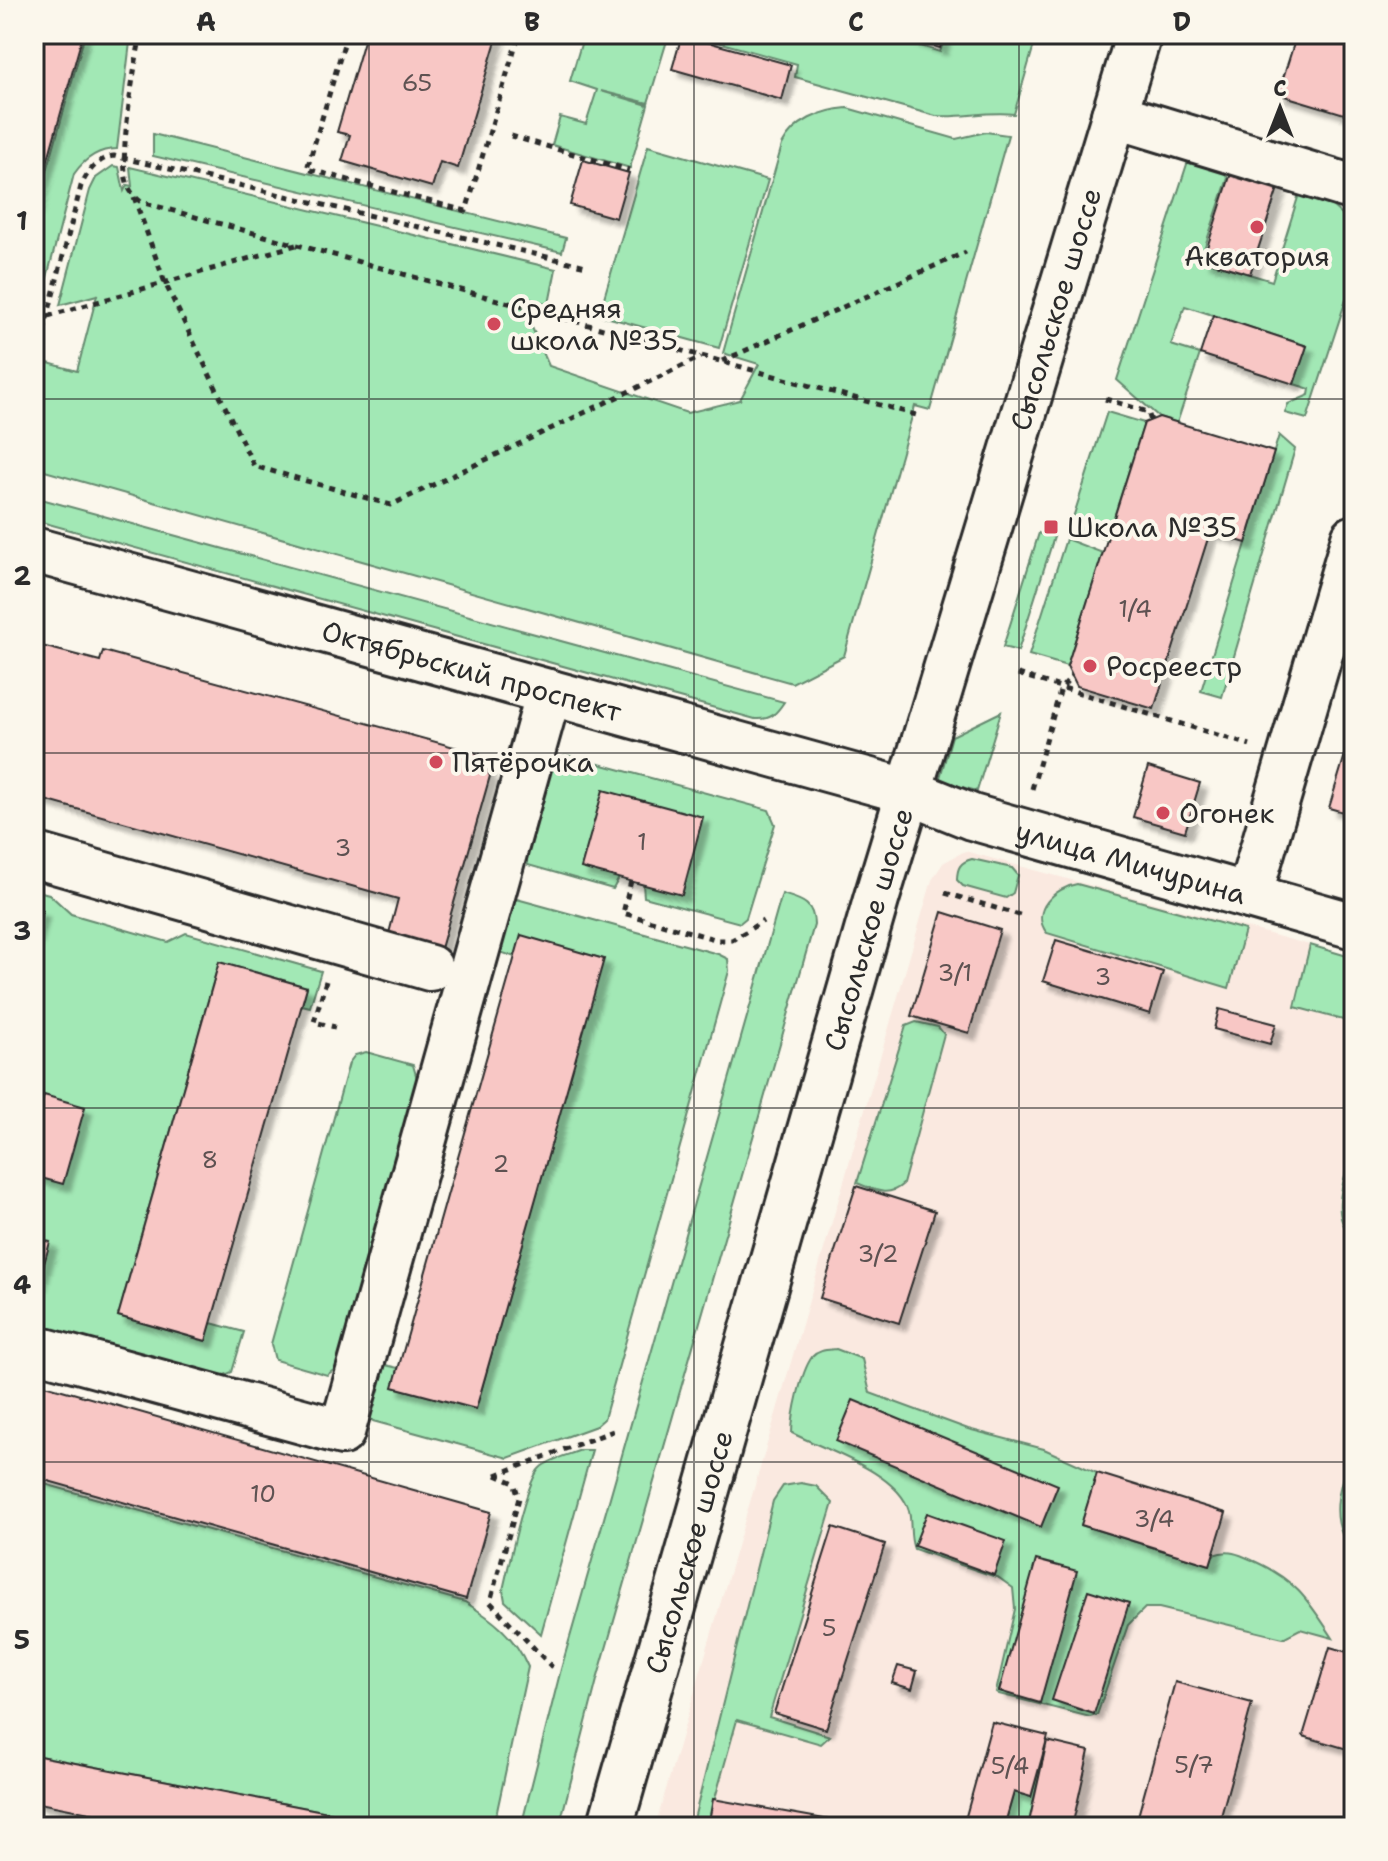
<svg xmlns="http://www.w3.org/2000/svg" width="1388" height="1861" viewBox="0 0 1388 1861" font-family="'Shantell Sans',sans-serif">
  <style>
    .built { fill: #fae9e0 }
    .green { fill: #a2e8b5; stroke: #668a70; stroke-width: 2 }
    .building { fill: #f8c7c5; stroke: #2b2b2b; stroke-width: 2; filter: url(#shadow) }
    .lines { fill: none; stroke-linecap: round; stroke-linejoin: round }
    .minor-casing { stroke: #2b2b2b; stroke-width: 50 }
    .major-casing { stroke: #2b2b2b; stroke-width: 50 }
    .path { stroke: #2b2b2b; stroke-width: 5; stroke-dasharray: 6 6; stroke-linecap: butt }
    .minor { stroke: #fbf7ec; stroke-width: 44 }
    .major { stroke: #fbf7ec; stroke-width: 44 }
    .grid { fill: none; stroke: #2b2b2b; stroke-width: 2; stroke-opacity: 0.55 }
    .poi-dot { fill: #d1495b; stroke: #fbf7ec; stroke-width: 3 }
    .labels { text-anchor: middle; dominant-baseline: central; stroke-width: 8; stroke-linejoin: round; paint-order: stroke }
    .number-label { font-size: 24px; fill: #5e5252 }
    .poi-label { font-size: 28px; fill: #2b2b2b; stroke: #fbf7ec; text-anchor: start }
    .street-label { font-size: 28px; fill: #2b2b2b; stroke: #fbf7ec }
    .neatline { fill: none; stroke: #2b2b2b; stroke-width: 3 }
    .grid-label { font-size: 26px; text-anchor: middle; font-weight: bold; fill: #2b2b2b }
  </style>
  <defs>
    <filter id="shadow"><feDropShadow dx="7" dy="7" stdDeviation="2" flood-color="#0004"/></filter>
  </defs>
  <rect width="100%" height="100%" fill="#fbf7ec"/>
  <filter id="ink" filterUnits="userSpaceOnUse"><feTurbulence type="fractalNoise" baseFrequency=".0125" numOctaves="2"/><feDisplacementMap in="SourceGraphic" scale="16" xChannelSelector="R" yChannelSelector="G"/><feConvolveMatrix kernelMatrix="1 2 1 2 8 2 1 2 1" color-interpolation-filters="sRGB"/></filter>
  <g filter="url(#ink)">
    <polygon class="built" points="965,851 1354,957 1354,1827 655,1827 932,880 943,863"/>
    <g class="green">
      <path d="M85 34H131L117 149C99 149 85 158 74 174L38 312 34 316V218Z"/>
      <polygon points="584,34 669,34 648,103 601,91 648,105 630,168 552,145 560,117 586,124 597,90 570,81"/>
      <path d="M689 34H801L816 38 817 34H883L940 52 946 34H1022L1036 38 1014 114C985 111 964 118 936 116L795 77 797 64Z"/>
      <path d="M847 108 956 139 986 132 1008 135 930 410 915 406 844 656 792 683 34 468V359L77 371 97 295 60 305 90 190 96 178 113 166 119 167 124 191 127 185 132 186 130 167 556 269 549 304 518 296 549 366 687 413 740 400 759 364 723 353 782 145C794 121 822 110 847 108Z"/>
      <polygon points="153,134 566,238 562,252 153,156"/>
      <polygon points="648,146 768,180 719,348 599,315"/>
      <polygon points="1188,161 1224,171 1228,178 1201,258 1203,260 1272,281 1299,194 1330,204 1354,226 1354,275 1307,419 1285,413 1288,404 1309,395 1310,389 1294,384 1307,346 1185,306 1171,345 1200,354 1177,423 1159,417 1117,380"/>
      <polygon points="1107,412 1144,423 1107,539 1070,527"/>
      <polygon points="1279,435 1295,449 1222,697 1201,691"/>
      <path d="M34 497 784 702C776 714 771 720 755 719L34 520Z"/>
      <polygon points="1039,533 1054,537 1018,651 1003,647"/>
      <polygon points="1066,539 1103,553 1067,666 1029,655"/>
      <polygon points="1001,712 977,791 939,781 952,736"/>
      <polygon points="566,755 769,810 775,824 746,918 740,923 644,897 643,884 619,878 613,889 528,865 525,854 551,764"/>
      <path d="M972 859 1012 868 1018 875 1013 893 1006 898 963 886 957 880C957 868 960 862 972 859Z"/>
      <path d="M1077 884 1245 930 1229 988 1047 933C1029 911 1056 887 1077 884Z"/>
      <polygon points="34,890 49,894 71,914 168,942 186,933 321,971 310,1007 302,1005 307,987 219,962 118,1316 205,1341 211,1323 244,1332 232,1372 220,1377 34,1326 34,941 42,912 34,909"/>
      <path d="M782 894C801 900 814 902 814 925L597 1680 559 1827H521L561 1669Z"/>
      <polygon points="513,898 718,954 728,959 729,971 604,1419 596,1426 508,1458 373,1421 367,1415 377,1363 398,1368 394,1387 476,1409 603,959 522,936 515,957 494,950"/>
      <polygon points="1310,945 1354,958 1354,1023 1295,1007"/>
      <path d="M916 1022 938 1027 944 1034 903 1184C888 1198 875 1190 857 1183L906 1026Z"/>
      <polygon points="366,1052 413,1065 418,1082 339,1366 327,1375 275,1360 271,1344 349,1063 355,1055"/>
      <path d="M1354 1145V1236C1325 1218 1348 1170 1354 1145Z"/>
      <path d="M836 1349 862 1359 870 1393 968 1429 1044 1449 1097 1473 1081 1525 1210 1565 1213 1555C1230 1549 1239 1554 1254 1561 1296 1580 1308 1600 1333 1638L1300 1629 1283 1638 1159 1608H1145L1128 1625 1097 1715 1090 1717 999 1694 996 1692 1015 1609 1013 1588 999 1578 914 1549C909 1537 912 1523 909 1511 898 1472 825 1450 792 1433 792 1415 801 1372 812 1357 818 1350 827 1350 836 1349Z"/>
      <path d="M1354 1440V1514L1345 1540C1327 1509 1345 1473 1354 1440Z"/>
      <path d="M581 1450H592L541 1634 505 1601 503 1590C509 1565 526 1481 540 1468 549 1459 569 1455 581 1450Z"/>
      <path d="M34 1481 465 1602C492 1619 515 1636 528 1667L497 1811 487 1827H405L34 1755Z"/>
      <polygon points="801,1483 816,1486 833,1503 769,1717 830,1736 821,1744 737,1720 707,1827 692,1827 773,1501 783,1486"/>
      <polygon points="1047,1741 1028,1827 1004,1827 1014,1792 1031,1797"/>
      <polygon points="884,1818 912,1822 915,1827 869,1827"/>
    </g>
    <g class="building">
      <polygon points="34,34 83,34 34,209"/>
      <polygon points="366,34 498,34 458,168 440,162 432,187 342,161 350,135 337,132"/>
      <polygon points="896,34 944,34 940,48"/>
      <polygon points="1297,34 1354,34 1354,117 1278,94"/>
      <polygon points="682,35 791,65 782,100 672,69"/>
      <polygon points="583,160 629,173 616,218 570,205"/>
      <polygon points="1232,170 1279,185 1250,274 1203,260"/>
      <polygon points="1213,315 1307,346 1294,384 1200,354"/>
      <polygon points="1159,417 1274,452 1246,543 1210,532 1154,709 1077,686 1067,666 1144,423"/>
      <polygon points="34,644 100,661 103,651 480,754 490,776 440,952 388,937 398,899 34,797"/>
      <polygon points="1354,725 1354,815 1329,808"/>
      <polygon points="1148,767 1200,783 1185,832 1133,817"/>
      <polygon points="603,790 703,817 682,895 581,868"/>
      <polygon points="34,909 42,911 34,941"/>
      <polygon points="942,912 1000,930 969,1033 911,1016"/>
      <polygon points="521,935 604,959 476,1409 393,1387"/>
      <polygon points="1056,940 1163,972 1150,1014 1043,981"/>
      <polygon points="219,962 307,987 206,1341 118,1316"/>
      <polygon points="1219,1009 1276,1024 1270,1044 1214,1029"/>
      <polygon points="44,1095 85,1107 63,1184 34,1176 34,1132"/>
      <polygon points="1354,1166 1354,1203 1344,1200"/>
      <polygon points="856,1186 935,1211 899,1323 820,1298"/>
      <polygon points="34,1238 50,1242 36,1293 34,1292"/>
      <polygon points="34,1382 491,1512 466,1599 34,1477"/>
      <polygon points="853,1400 1058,1485 1041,1527 836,1441"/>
      <polygon points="1097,1473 1226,1513 1210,1565 1081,1525"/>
      <polygon points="927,1513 1006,1541 994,1575 914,1546"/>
      <polygon points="1354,1514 1354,1543 1345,1540"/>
      <polygon points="833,1527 885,1544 826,1729 774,1713"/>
      <polygon points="1036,1560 1077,1571 1040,1703 999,1691"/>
      <polygon points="1088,1590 1129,1603 1094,1714 1052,1700"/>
      <polygon points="1330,1647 1354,1654 1354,1751 1303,1736"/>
      <polygon points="898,1666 917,1671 912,1689 892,1683"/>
      <polygon points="1175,1682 1252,1703 1218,1827 1135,1827"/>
      <polygon points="992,1722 1048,1736 1031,1797 1014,1792 1004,1827 963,1827"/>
      <polygon points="1047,1741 1089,1751 1072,1827 1028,1827"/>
      <polygon points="34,1755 405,1827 160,1827 34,1802"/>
      <polygon points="713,1799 869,1827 708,1827"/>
    </g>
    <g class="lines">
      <g class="minor-casing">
        <g id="minor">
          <polyline points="1114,115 1354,188"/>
          <path id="s1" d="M910 792 972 817 1354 926"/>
          <polyline points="34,855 430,968"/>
          <polyline points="1249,896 1354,538"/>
          <polyline points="34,1348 342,1432 549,692"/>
        </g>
      </g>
      <g class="major-casing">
        <g id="major">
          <path id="s2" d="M34 550 910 792"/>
          <path id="s3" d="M610 1827 876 900 1139 34"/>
        </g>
      </g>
      <g class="path">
        <path d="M141 34C135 64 118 156 127 182 129 191 134 196 141 202L920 416"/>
        <polyline points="347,34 307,169 466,211 519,34"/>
        <polyline points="511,136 629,170"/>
        <polyline points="134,197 165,283 254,466 391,505 701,357"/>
        <polyline points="48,316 296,245"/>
        <path d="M34 338 44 330 81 186C87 172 98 158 114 156L586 266"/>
        <polyline points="722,361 966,252"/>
        <polyline points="1105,399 1148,412 1151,421"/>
        <polyline points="1018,674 1250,745"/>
        <polyline points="1032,789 1061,688 1072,676"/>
        <polyline points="631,881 623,913 718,940 732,940 763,921"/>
        <polyline points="945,893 1023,916"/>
        <polyline points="326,981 314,1022 335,1027"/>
        <polyline points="496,1475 514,1483 519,1498 490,1602 552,1667"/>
        <polyline points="496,1475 613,1431"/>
      </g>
      <use href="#minor" class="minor"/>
      <use href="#major" class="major"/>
    </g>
  </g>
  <path class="grid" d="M369 34V1827M694 34V1827M1019 34V1827M34 399H1354M34 753H1354M34 1108H1354M34 1462H1354"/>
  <g class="poi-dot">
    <circle cx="1257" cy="227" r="8"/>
    <circle cx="494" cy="324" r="8"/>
    <rect x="1043" y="519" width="16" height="16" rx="4"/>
    <circle cx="1090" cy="666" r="8"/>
    <circle cx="436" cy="762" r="8"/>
    <circle cx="1163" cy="813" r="8"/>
  </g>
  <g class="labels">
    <g class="number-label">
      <text x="417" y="83">65</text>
      <text x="1135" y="609">1/4</text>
      <text x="642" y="842">1</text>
      <text x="343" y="848">3</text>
      <text x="955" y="973">3/1</text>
      <text x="1103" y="977">3</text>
      <text x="210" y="1160">8</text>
      <text x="501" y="1164">2</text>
      <text x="878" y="1254">3/2</text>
      <text x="263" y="1494">10</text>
      <text x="1154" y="1519">3/4</text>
      <text x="829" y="1628">5</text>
      <text x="1194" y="1765">5/7</text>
      <text x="1010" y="1766">5/4</text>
    </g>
    <g class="poi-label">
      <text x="1257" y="256" text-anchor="middle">Акватория</text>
      <text x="510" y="308">Средняя<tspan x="510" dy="32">школа №35</tspan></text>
      <text x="1067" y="527">Школа №35</text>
      <text x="1106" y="666">Росреестр</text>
      <text x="452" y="762">Пятёрочка</text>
      <text x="1179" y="813">Огонек</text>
    </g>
    <g class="street-label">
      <text stroke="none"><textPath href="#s3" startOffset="1582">Сысольское шоссе</textPath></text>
      <text stroke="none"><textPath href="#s2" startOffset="454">Октябрьский проспект</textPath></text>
      <text stroke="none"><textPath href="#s1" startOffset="232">улица Мичурина</textPath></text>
      <text stroke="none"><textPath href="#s3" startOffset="934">Сысольское шоссе</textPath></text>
      <text stroke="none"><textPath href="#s3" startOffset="286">Сысольское шоссе</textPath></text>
    </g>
  </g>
  <rect width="1388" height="1861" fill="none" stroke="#fbf7ec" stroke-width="88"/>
  <g transform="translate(1280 108)" stroke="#fbf7ec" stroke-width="6" paint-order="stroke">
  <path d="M0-6L14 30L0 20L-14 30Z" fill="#2b2b2b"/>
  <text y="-12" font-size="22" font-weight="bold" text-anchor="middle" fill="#2b2b2b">С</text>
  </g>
  <rect x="44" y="44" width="1300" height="1773" class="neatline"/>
  <g class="grid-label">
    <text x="206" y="31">A</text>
    <text x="532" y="31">B</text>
    <text x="856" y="31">C</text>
    <text x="1182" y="31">D</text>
    <text x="22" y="230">1</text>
    <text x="22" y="585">2</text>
    <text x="22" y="940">3</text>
    <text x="22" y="1294">4</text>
    <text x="22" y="1649">5</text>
  </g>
</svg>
